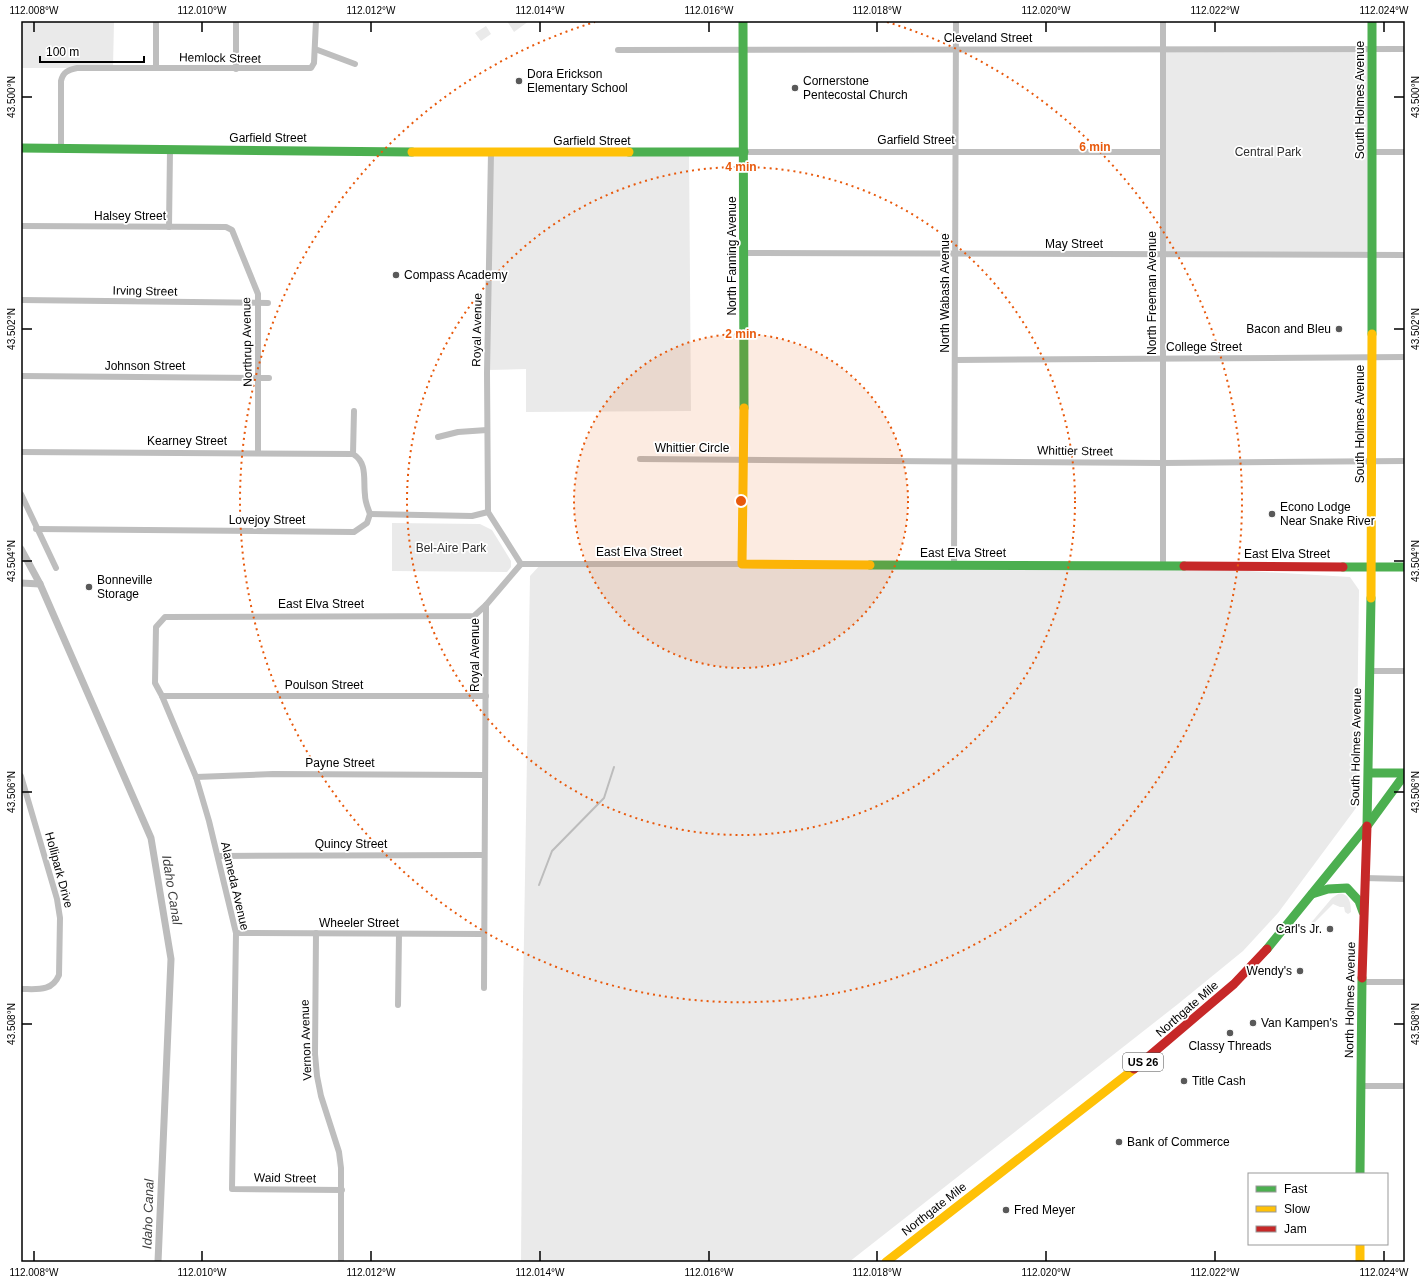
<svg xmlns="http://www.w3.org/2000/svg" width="1426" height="1283" viewBox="0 0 1426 1283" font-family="Helvetica,sans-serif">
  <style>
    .green { fill: #eaeaea }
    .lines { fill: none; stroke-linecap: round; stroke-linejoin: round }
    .stream { stroke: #bcbcbc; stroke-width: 2 }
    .canal { stroke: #bcbcbc; stroke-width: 7 }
    .street { stroke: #bebebe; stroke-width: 6 }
    .fast { stroke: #4caf50; stroke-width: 9 }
    .slow { stroke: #ffc107; stroke-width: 9 }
    .jam { stroke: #c62828; stroke-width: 9 }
    .ticks { fill: none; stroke: #000; stroke-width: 1.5 }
    .ring { fill: none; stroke: #e8590c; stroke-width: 2; stroke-dasharray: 2 4 }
    .poi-dot { fill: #595959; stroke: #fff; stroke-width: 1.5 }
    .labels { text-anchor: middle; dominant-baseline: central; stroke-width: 3.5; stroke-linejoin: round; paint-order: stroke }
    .shield { fill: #fff; stroke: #4c4c4c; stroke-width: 1 }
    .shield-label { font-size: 11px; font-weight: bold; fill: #000 }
    .street-label { font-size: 12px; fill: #000; stroke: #fff }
    .poi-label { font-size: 12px; fill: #000; stroke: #fff; text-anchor: start }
    .park-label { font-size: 12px; fill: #2f2f2f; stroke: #fff }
    .water-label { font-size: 13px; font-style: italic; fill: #404040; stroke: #fff }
    .centre { fill: #e8590c; stroke: #fff; stroke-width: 2 }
    .ring-label { font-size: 12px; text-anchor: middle; font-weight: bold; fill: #e8590c; stroke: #fff; stroke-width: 3.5; stroke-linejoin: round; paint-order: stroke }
    .neatline { fill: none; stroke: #000; stroke-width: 1.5 }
    .ticks-label { font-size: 10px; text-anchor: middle; fill: #000 }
  </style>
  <rect width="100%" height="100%" fill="#fff"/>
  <g class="green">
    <polygon points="21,21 114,21 113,68 21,68"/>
    <polygon points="507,21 529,21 514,32"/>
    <polygon points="486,26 491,34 481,41 475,33"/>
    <polygon points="1163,49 1372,49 1372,255 1164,255"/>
    <polygon points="689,152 691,411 526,412 526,369 487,370 491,153"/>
    <polygon points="392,523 480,524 492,530 511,561 511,567 507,572 392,571"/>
    <polygon points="541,564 1163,566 1350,577 1359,590 1356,808 1278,913 1243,951 1178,1004 849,1262 521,1262 523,997 530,576"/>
    <path d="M1338 894C1349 892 1351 903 1351 912L1348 914 1345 912 1344 907H1340L1333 904 1314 923V928L1310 924 1332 898Z"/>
  </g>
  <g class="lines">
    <polyline class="stream" points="539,885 552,851 604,798 614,767"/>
    <g class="canal">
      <polyline points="21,549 40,584 151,838 171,959 158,1262"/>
      <polyline points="21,583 40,584"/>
    </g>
    <g class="street">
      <polyline points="315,49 355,64"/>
      <polyline points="618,50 1405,49"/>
      <polyline points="156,68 156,21"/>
      <polyline points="236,69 236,21"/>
      <path d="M61 149V81C63 72 68 70 77 68H311L314 63 316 21"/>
      <polyline points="744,152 1163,152"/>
      <polyline points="1372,152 1405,152"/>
      <polyline points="491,153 487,373 488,512 521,564"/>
      <polyline points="21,226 226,227 232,230 258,294 258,453"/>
      <polyline points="169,227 170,150"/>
      <polyline points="744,253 1405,255"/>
      <polyline points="21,300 268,303"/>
      <polyline points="956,360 1405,357"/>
      <polyline points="21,376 269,378"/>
      <path d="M354 411 353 454C368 463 363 480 365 495 365 502 368 508 370 514"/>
      <polyline points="438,437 458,432 487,430"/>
      <polyline points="21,452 353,454"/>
      <polyline points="640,459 1163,463 1405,461"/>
      <polyline points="21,494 56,568"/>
      <polyline points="370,514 472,516 488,512"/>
      <polyline points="36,529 354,532 367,523 370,514"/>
      <polyline points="521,564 742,564"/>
      <polyline points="954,565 956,21"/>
      <polyline points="1163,566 1163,21"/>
      <polyline points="1370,671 1405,671"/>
      <polyline points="162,696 486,696"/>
      <path d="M21 776 57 899 60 918 59 975C52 992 37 989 21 989"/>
      <polyline points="196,777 273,774 485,775"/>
      <polyline points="218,856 484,855"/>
      <polyline points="1364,878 1405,879"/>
      <polyline points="236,933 483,934"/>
      <polyline points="316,933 315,1054 317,1076 321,1096 339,1152 341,1168 341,1262"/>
      <polyline points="1362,982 1405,982"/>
      <polyline points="484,988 486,605 521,564"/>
      <polyline points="398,1005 399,934"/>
      <polyline points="1361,1086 1405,1086"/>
      <polyline points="342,1190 232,1189 236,933 209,821 196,777 162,696 155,683 156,627 165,617 474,616 486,605"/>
    </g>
    <g class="fast">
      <polyline points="743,21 744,408"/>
      <polyline points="1372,21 1372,334"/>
      <polyline points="21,148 412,152"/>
      <polyline points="629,152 744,152"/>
      <polyline points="870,565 1184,566"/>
      <polyline points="1343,567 1405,567"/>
      <polyline points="1369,773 1405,773"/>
      <polyline points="1367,826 1371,598"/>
      <polyline points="1312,894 1328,889 1347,888 1359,901 1363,912"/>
      <polyline points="1267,949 1367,826 1405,774"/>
      <polyline points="1360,1174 1362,978"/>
    </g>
    <g class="slow">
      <polyline points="412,152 629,152"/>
      <polyline points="744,408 742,564 870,565"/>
      <polyline points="1371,598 1372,334"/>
      <polyline points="1360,1244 1360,1262"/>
      <polyline points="886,1262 1134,1069"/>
    </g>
    <g class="jam">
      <polyline points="1184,566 1343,567"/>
      <polyline points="1362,978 1367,826"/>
      <polyline points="1134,1069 1234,984 1267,949"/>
    </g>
  </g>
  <path class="ticks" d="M34 22V32M202 22V32M371 22V32M540 22V32M709 22V32M877 22V32M1046 22V32M1215 22V32M1384 22V32M22 97H32M1394 97H1404M22 329H32M1394 329H1404M22 561H32M1394 561H1404M22 792H32M1394 792H1404M22 1024H32M1394 1024H1404M34 1251V1261M202 1251V1261M371 1251V1261M540 1251V1261M709 1251V1261M877 1251V1261M1046 1251V1261M1215 1251V1261M1384 1251V1261"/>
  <circle cx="741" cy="501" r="167" fill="#e8590c" fill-opacity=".12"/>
  <g class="ring">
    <circle cx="741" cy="501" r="167"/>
    <circle cx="741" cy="501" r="334"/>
    <path d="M887 22A501 501 0 1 1 595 22"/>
  </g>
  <g class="poi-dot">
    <circle cx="519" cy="81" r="4"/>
    <circle cx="795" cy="88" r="4"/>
    <circle cx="396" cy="275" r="4"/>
    <circle cx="1339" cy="329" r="4"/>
    <circle cx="1272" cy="514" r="4"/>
    <circle cx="89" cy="587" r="4"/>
    <circle cx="1330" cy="929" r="4"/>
    <circle cx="1300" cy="971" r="4"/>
    <circle cx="1253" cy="1023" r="4"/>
    <circle cx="1230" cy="1033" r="4"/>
    <circle cx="1184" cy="1081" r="4"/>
    <circle cx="1119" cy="1142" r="4"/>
    <circle cx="1006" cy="1210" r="4"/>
  </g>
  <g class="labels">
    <rect class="shield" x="1123" y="1053" width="40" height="18" rx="3"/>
    <g class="shield-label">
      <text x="1143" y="1062">US 26</text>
    </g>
    <g class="street-label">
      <text x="988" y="38">Cleveland Street</text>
      <text transform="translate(220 58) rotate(1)">Hemlock Street</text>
      <text transform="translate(1360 100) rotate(-90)">South Holmes Avenue</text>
      <text x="268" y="138">Garfield Street</text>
      <text x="916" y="140">Garfield Street</text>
      <text x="592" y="141">Garfield Street</text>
      <text x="130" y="216">Halsey Street</text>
      <text x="1074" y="244">May Street</text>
      <text transform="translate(732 256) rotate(-90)">North Fanning Avenue</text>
      <text transform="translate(145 291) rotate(1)">Irving Street</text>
      <text transform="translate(945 293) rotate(-90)">North Wabash Avenue</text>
      <text transform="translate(1152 293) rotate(-90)">North Freeman Avenue</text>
      <text transform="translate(477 330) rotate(-89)">Royal Avenue</text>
      <text transform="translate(247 342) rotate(-91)">Northrup Avenue</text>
      <text x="1204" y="347">College Street</text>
      <text x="145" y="366">Johnson Street</text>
      <text transform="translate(1360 424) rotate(-90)">South Holmes Avenue</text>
      <text x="187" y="441">Kearney Street</text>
      <text x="692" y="448">Whittier Circle</text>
      <text transform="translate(1075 451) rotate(1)">Whittier Street</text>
      <text x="267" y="520">Lovejoy Street</text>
      <text x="639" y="552">East Elva Street</text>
      <text x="963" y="553">East Elva Street</text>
      <text x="1287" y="554">East Elva Street</text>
      <text x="321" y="604">East Elva Street</text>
      <text transform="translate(475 655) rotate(-90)">Royal Avenue</text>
      <text x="324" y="685">Poulson Street</text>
      <text transform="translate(1356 747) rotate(-89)">South Holmes Avenue</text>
      <text x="340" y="763">Payne Street</text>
      <text x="351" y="844">Quincy Street</text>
      <text transform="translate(59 870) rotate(75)">Hollipark Drive</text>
      <text transform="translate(235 886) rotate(77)">Alameda Avenue</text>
      <text x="359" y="923">Wheeler Street</text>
      <text transform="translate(1350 1000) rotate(-89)">North Holmes Avenue</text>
      <text transform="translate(1187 1009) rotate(-41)">Northgate Mile</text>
      <text transform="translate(306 1040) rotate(-92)">Vernon Avenue</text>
      <text transform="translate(285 1178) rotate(1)">Waid Street</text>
      <text transform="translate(934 1209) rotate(-38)">Northgate Mile</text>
    </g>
    <g class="poi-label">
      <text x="527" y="74">Dora Erickson<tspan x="527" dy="14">Elementary School</tspan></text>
      <text x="803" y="81">Cornerstone<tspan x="803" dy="14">Pentecostal Church</tspan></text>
      <text x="404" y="275">Compass Academy</text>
      <text x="1331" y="329" text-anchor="end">Bacon and Bleu</text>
      <text x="1280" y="507">Econo Lodge<tspan x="1280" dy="14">Near Snake River</tspan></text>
      <text x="97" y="580">Bonneville<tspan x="97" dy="14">Storage</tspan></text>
      <text x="1322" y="929" text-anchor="end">Carl's Jr.</text>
      <text x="1292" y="971" text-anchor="end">Wendy's</text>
      <text x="1261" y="1023">Van Kampen's</text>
      <text x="1230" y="1046" text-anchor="middle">Classy Threads</text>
      <text x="1192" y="1081">Title Cash</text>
      <text x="1127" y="1142">Bank of Commerce</text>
      <text x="1014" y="1210">Fred Meyer</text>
    </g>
    <g class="park-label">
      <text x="1268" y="152">Central Park</text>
      <text x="451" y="548">Bel-Aire Park</text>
    </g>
    <g class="water-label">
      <text transform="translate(172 890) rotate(81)">Idaho Canal</text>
      <text transform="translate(148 1214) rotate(-88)">Idaho Canal</text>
    </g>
  </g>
  <circle cx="741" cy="501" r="6" class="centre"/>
  <g class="ring-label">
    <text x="1095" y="151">6 min</text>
    <text x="741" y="171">4 min</text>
    <text x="741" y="338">2 min</text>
  </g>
  <rect width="1426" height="1283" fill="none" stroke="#ffffff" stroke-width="44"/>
  <rect x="1248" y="1173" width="140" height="72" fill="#ffffff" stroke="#999999"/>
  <rect x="1256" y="1186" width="20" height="6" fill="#4caf50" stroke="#999999"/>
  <text x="1284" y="1193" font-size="12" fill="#000000">Fast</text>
  <rect x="1256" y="1206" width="20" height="6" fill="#ffc107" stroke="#999999"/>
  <text x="1284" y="1213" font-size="12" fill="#000000">Slow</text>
  <rect x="1256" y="1226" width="20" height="6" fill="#c62828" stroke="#999999"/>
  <text x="1284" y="1233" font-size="12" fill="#000000">Jam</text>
  <path d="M40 56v6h104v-6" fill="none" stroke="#000000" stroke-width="2"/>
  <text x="46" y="56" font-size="12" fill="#000000" stroke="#ffffff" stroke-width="3" paint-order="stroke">100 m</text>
  <rect x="22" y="22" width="1382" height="1239" class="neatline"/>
  <g class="ticks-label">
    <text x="34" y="14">112.008°W</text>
    <text x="202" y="14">112.010°W</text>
    <text x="371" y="14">112.012°W</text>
    <text x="540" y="14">112.014°W</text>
    <text x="709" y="14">112.016°W</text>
    <text x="877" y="14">112.018°W</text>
    <text x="1046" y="14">112.020°W</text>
    <text x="1215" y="14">112.022°W</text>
    <text x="1384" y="14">112.024°W</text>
    <text transform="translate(1415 97) rotate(-90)" y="4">43.500°N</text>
    <text transform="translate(11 97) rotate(-90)" y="4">43.500°N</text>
    <text transform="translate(1415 329) rotate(-90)" y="4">43.502°N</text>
    <text transform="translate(11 329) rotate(-90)" y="4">43.502°N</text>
    <text transform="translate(1415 561) rotate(-90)" y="4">43.504°N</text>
    <text transform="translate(11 561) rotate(-90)" y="4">43.504°N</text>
    <text transform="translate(1415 792) rotate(-90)" y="4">43.506°N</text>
    <text transform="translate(11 792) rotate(-90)" y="4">43.506°N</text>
    <text transform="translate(1415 1024) rotate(-90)" y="4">43.508°N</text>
    <text transform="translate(11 1024) rotate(-90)" y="4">43.508°N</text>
    <text x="34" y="1276">112.008°W</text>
    <text x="202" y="1276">112.010°W</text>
    <text x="371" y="1276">112.012°W</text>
    <text x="540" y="1276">112.014°W</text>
    <text x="709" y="1276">112.016°W</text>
    <text x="877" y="1276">112.018°W</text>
    <text x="1046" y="1276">112.020°W</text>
    <text x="1215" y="1276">112.022°W</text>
    <text x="1384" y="1276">112.024°W</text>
  </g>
</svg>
